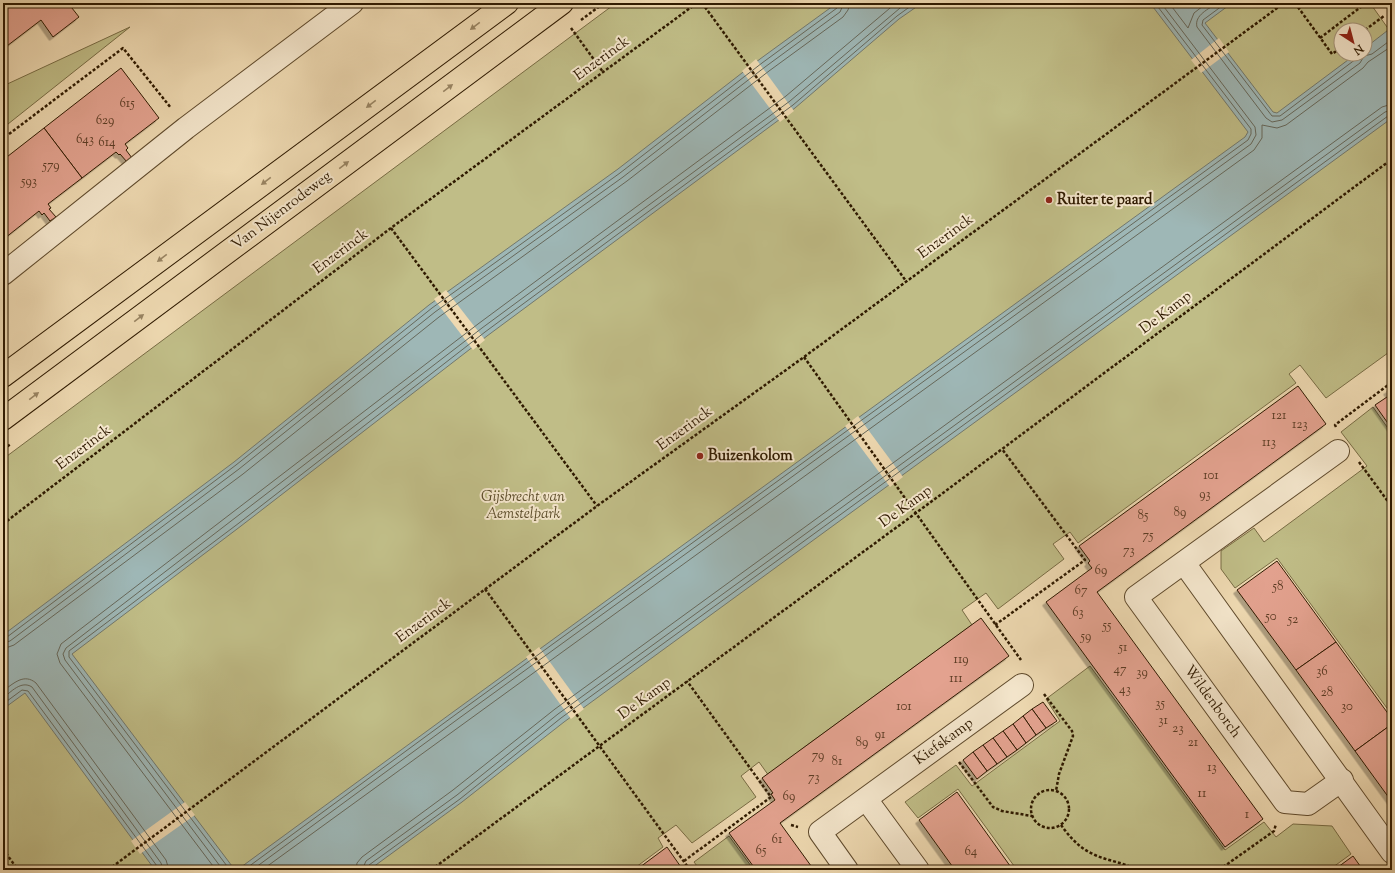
<svg xmlns="http://www.w3.org/2000/svg" width="1395" height="873" viewBox="0 0 1395 873" font-family="'Sorts Mill Goudy',serif">
  <style>
    .green { fill: #c0bd87; stroke: #786c44; fill-rule: evenodd }
    .water { fill: #9eb7b6; stroke: #72786d }
    .pier { fill: #eed9b1 }
    .lines { fill: none; stroke-linecap: round; stroke-linejoin: round }
    .shore { stroke: #66685b; stroke-width: 1 }
    .building { fill: #e3a28f; stroke: #2f1a00; filter: url(#shadow) }
    .minor-casing { stroke: #5f4a2c; stroke-width: 24 }
    .major-casing { stroke: #2f1a00; stroke-width: 24 }
    .path { stroke: #2f1a00; stroke-width: 2.5; stroke-dasharray: 3 2; stroke-linecap: butt }
    .minor { stroke: #f4e6cc; stroke-width: 22 }
    .major { stroke: #eed9b1; stroke-width: 22 }
    .oneway { fill: #988361 }
    .poi-dot { fill: #8f2418; stroke: #f4e6cc; stroke-width: 1.5 }
    .labels { text-anchor: middle; dominant-baseline: central; stroke-width: 4; stroke-linejoin: round; paint-order: stroke }
    .number-label { font-size: 13px; fill: #5c3c24 }
    .street-label { font-size: 15px; fill: #2f1a00; stroke: #f4e6cc }
    .poi-label { font-size: 15px; font-weight: bold; fill: #2f1a00; stroke: #f4e6cc; text-anchor: start }
    .park-label { font-size: 15px; font-style: italic; fill: #5a4b28; stroke: #f4e6cc }
  </style>
  <defs>
    <filter id="shadow"><feDropShadow dx="-3.5" dy="3.5" stdDeviation="0" flood-color="#0004"/></filter>
  </defs>
  <rect width="100%" height="100%" fill="#eed9b1"/>
  <filter id="stains"><feTurbulence type="fractalNoise" baseFrequency=".005" numOctaves="4"/><feColorMatrix values="0 0 0 0 .2 0 0 0 0 .09 0 0 0 0 .02 0 0 0 .5 -.17"/></filter>
  <radialGradient id="worn" r=".72"><stop offset=".6" stop-color="#630" stop-opacity="0"/><stop offset="1" stop-color="#630" stop-opacity=".3"/></radialGradient>
  <g class="green">
    <path d="M616 3H1370L1392 34V350L1326 398 1300 365 1289 374 1296 383 1078 543 1070 532 1053 544 1064 559 998 609 986 593 962 610 972 625 802 749 769 776 759 762 741 776 756 797 692 843 676 825 658 838 663 847 632 870H3V459ZM1341 30H1365V54H1341Z"/>
    <polygon points="130,27 3,128 3,86"/>
    <polygon points="1373,407 1392,434 1392,715 1277,558 1235,588 1221,569 1221,551 1254,528 1264,542 1367,466 1341,432"/>
    <polygon points="1090,666 1225,850 1264,822 1276,837 1293,824 1332,826 1351,854 1329,870 1017,870 958,789 918,818 905,802 956,765 972,786 1060,721 1046,699"/>
    <polygon points="729,836 754,870 700,870 694,862"/>
  </g>
  <g class="water">
    <polygon points="837,3 922,3 899,19 795,108 487,336 241,526 72,654 235,870 155,870 25,693 3,709 3,635 234,462 429,305 618,169 760,59"/>
    <polygon points="1150,3 1232,3 1205,23 1273,112 1277,113 1356,54 1365,54 1365,48 1392,27 1392,118 564,722 462,802 369,870 237,870 453,712 1245,137 1248,132"/>
  </g>
  <g class="pier">
    <polygon points="1219,38 1229,52 1201,73 1191,60"/>
    <polygon points="756,59 794,111 780,122 742,71"/>
    <polygon points="446,290 485,340 473,350 434,299"/>
    <polygon points="858,416 903,477 890,487 845,426"/>
    <polygon points="539,647 584,709 571,719 526,657"/>
    <polygon points="185,802 195,815 140,854 131,841"/>
  </g>
  <g class="lines">
    <g class="shore">
      <polyline points="1169,3 1188,28 1194,13 1207,3"/>
      <path d="M1217 3C1209 9 1194 15 1197 27L1266 118 1272 122 1282 120 1360 63 1364 56 1372 54 1392 39"/>
      <polyline points="1226,3 1203,20 1202,25 1272,116 1280,116 1356,59 1358,54"/>
      <polyline points="3,637 7,637 236,465 432,308 620,173 762,63 837,8 839,3"/>
      <polyline points="3,643 10,641 239,469 435,312 623,177 765,67 840,12 844,3"/>
      <polyline points="3,649 14,645 243,474 439,317 627,181 769,71 843,17 848,10 850,3"/>
      <path d="M3 691C14 683 24 673 36 683L166 860 169 870"/>
      <path d="M3 698C11 692 21 680 32 687L161 863 163 870"/>
      <polyline points="3,704 22,690 28,691 157,866 158,870"/>
      <polyline points="216,870 60,663 57,654 61,644 478,324 786,96 896,3"/>
      <polyline points="223,870 65,660 63,654 66,648 482,328 790,101 906,3"/>
      <polyline points="230,870 69,657 69,651 239,523 485,332 793,105 897,16 915,3"/>
      <polyline points="244,870 455,715 1248,140 1251,134 1251,129 1155,3"/>
      <polyline points="252,870 458,719 1251,144 1256,135 1255,127 1161,3"/>
      <polyline points="262,870 1254,150 1262,138 1262,125 1277,128 1286,125 1363,68 1368,62 1392,46"/>
      <polyline points="356,870 357,863 362,857 453,790 555,709 1382,107 1392,104"/>
      <polyline points="362,870 366,861 457,795 558,714 1385,112 1392,110"/>
      <polyline points="367,870 369,865 460,799 561,718 1388,116 1392,115"/>
    </g>
  </g>
  <g class="building">
    <polygon points="3,3 68,3 79,17 53,37 41,20 3,49"/>
    <polygon points="121,68 159,118 125,144 128,148 126,150 132,158 127,162 120,154 119,155 116,152 82,178 44,128"/>
    <polygon points="44,128 82,178 48,204 51,208 49,209 56,217 50,221 44,213 42,215 39,211 5,238 3,235 3,160"/>
    <polygon points="1298,386 1326,424 1097,592 1263,819 1225,847 1046,602 1092,568 1088,563 1090,561 1079,546"/>
    <polygon points="1392,388 1392,429 1375,405 1390,395 1387,391"/>
    <polygon points="1277,561 1336,642 1296,670 1237,590"/>
    <polygon points="981,618 1009,656 780,823 814,870 756,870 729,833 775,800 771,794 773,793 762,778"/>
    <polygon points="1336,642 1392,719 1392,724 1355,751 1296,670"/>
    <polygon points="1043,702 1057,721 1046,728 1032,709"/>
    <polygon points="1032,709 1046,728 1036,735 1023,716"/>
    <polygon points="1023,716 1036,735 1026,743 1013,724"/>
    <polygon points="1013,724 1026,743 1017,750 1003,731"/>
    <polygon points="1392,724 1392,802 1355,751"/>
    <polygon points="1003,731 1017,750 1007,757 993,738"/>
    <polygon points="993,738 1007,757 997,764 983,745"/>
    <polygon points="983,745 997,764 987,771 973,752"/>
    <polygon points="973,752 987,771 977,779 963,760"/>
    <polygon points="957,792 1013,870 955,870 919,820"/>
    <polygon points="667,847 683,870 636,870"/>
    <polygon points="1353,856 1363,870 1334,870"/>
  </g>
  <g class="lines">
    <g class="minor-casing">
      <g id="minor">
        <polyline points="3,274 186,128 352,3"/>
        <polyline points="1338,451 1136,597 1285,802 1308,804 1342,780"/>
        <polyline points="1184,563 1392,852"/>
        <polyline points="866,799 918,870"/>
        <polyline points="847,870 820,832 1022,685"/>
      </g>
    </g>
    <g class="major-casing">
      <g id="major">
        <polyline points="3,376 507,3"/>
        <polyline points="3,419 562,3"/>
      </g>
    </g>
    <g class="path">
      <polyline points="702,3 906,281"/>
      <polyline points="1295,3 1332,54 1341,48"/>
      <polyline points="581,20 604,3"/>
      <polyline points="571,28 603,72"/>
      <polyline points="1365,30 1384,16"/>
      <polyline points="1320,38 1366,3"/>
      <polyline points="3,134 5,137 3,139"/>
      <polyline points="5,137 123,48 171,108"/>
      <polyline points="391,228 597,506"/>
      <polyline points="804,357 1021,660"/>
      <polyline points="1336,427 1335,425 1392,382"/>
      <polyline points="3,449 11,444"/>
      <polyline points="1359,462 1392,507"/>
      <polyline points="3,524 391,228 697,3"/>
      <polyline points="485,589 690,870"/>
      <polyline points="995,625 1085,560 1002,449"/>
      <polyline points="1044,694 1072,731 1073,736 1059,774 1056,791"/>
      <polyline points="959,762 993,807 1002,811 1032,816"/>
      <circle cx="1050" cy="809" r="19"/>
      <polyline points="791,825 798,827"/>
      <path d="M1061 825C1069 836 1079 848 1093 854 1107 861 1123 862 1137 870"/>
      <polyline points="3,849 18,870"/>
      <polyline points="684,861 771,797 687,681"/>
      <polyline points="108,870 597,506 804,357 1284,3"/>
      <polyline points="431,870 916,513 1392,159"/>
      <polyline points="1219,870 1274,831 1276,824"/>
    </g>
    <use href="#minor" class="minor"/>
    <use href="#major" class="major"/>
  </g>
  <defs><path id="oneway-solid" d="M-6-.8H1V-3.2L6.5 0L1 3.2V.8H-6Z"/></defs>
  <g class="oneway">
    <use href="#oneway-solid" transform="translate(475 26) rotate(143)"/>
    <use href="#oneway-solid" transform="translate(448 88) rotate(-37)"/>
    <use href="#oneway-solid" transform="translate(371 104) rotate(143)"/>
    <use href="#oneway-solid" transform="translate(344 165) rotate(-37)"/>
    <use href="#oneway-solid" transform="translate(266 181) rotate(143)"/>
    <use href="#oneway-solid" transform="translate(162 258) rotate(143)"/>
    <use href="#oneway-solid" transform="translate(139 318) rotate(-37)"/>
    <use href="#oneway-solid" transform="translate(34 396) rotate(-37)"/>
  </g>
  <g class="poi-dot">
    <circle cx="1049" cy="200" r="4"/>
    <circle cx="700" cy="456" r="4"/>
  </g>
  <g class="labels">
    <g class="number-label">
      <text x="127" y="104">615</text>
      <text x="105" y="121">629</text>
      <text x="85" y="140">643</text>
      <text x="107" y="143">614</text>
      <text x="51" y="166">579</text>
      <text x="29" y="182">593</text>
      <text x="1279" y="416">121</text>
      <text x="1300" y="425">123</text>
      <text x="1269" y="443">113</text>
      <text x="1211" y="476">101</text>
      <text x="1205" y="495">93</text>
      <text x="1180" y="513">89</text>
      <text x="1143" y="516">85</text>
      <text x="1148" y="536">75</text>
      <text x="1129" y="551">73</text>
      <text x="1101" y="571">69</text>
      <text x="1278" y="587">58</text>
      <text x="1081" y="591">67</text>
      <text x="1078" y="613">63</text>
      <text x="1271" y="617">50</text>
      <text x="1293" y="620">52</text>
      <text x="1107" y="626">55</text>
      <text x="1086" y="637">59</text>
      <text x="1123" y="648">51</text>
      <text x="961" y="660">119</text>
      <text x="1120" y="670">47</text>
      <text x="1322" y="672">36</text>
      <text x="1142" y="673">39</text>
      <text x="956" y="679">111</text>
      <text x="1125" y="690">43</text>
      <text x="1327" y="693">28</text>
      <text x="1160" y="704">35</text>
      <text x="904" y="707">101</text>
      <text x="1347" y="707">30</text>
      <text x="1163" y="721">31</text>
      <text x="1178" y="729">23</text>
      <text x="880" y="735">91</text>
      <text x="862" y="743">89</text>
      <text x="1193" y="743">21</text>
      <text x="818" y="756">79</text>
      <text x="837" y="762">81</text>
      <text x="1212" y="768">13</text>
      <text x="814" y="778">73</text>
      <text x="1202" y="794">11</text>
      <text x="789" y="797">69</text>
      <text x="1247" y="815">1</text>
      <text x="777" y="840">61</text>
      <text x="761" y="851">65</text>
      <text x="971" y="852">64</text>
    </g>
    <g class="street-label">
      <text transform="translate(602 59) rotate(-36)">Enzerinck</text>
      <text transform="translate(282 211) rotate(-37)">Van Nijenrodeweg</text>
      <text transform="translate(946 237) rotate(-36)">Enzerinck</text>
      <text transform="translate(341 252) rotate(-37)">Enzerinck</text>
      <text transform="translate(1166 313) rotate(-37)">De Kamp</text>
      <text transform="translate(685 429) rotate(-36)">Enzerinck</text>
      <text transform="translate(84 448) rotate(-37)">Enzerinck</text>
      <text transform="translate(906 507) rotate(-36)">De Kamp</text>
      <text transform="translate(424 621) rotate(-36)">Enzerinck</text>
      <text transform="translate(645 699) rotate(-36)">De Kamp</text>
      <text transform="translate(1212 702) rotate(54)">Wildenborch</text>
      <text transform="translate(944 742) rotate(-36)">Kiefskamp</text>
    </g>
    <g class="poi-label">
      <text x="1057" y="200">Ruiter te paard</text>
      <text x="708" y="456">Buizenkolom</text>
    </g>
    <g class="park-label">
      <text x="523" y="497">Gijsbrecht van<tspan x="523" dy="17">Aemstelpark</tspan></text>
    </g>
  </g>
  <rect width="1395" height="873" fill="none" stroke="#eed9b1" stroke-width="16"/>
  <rect x="4" y="4" width="1387" height="865" fill="none" stroke="#2f1a00" stroke-width="2"/>
  <rect x="8" y="8" width="1379" height="857" fill="none" stroke="#2f1a00"/>
  <g transform="translate(1353 42) rotate(144)"><circle r="19" fill="#f4e6cc" stroke="#a5947a"/>
  <path d="M0-3L7 15L0 10L-7 15Z" fill="#8f2418"/>
  <text y="-6" font-size="11" font-weight="bold" text-anchor="middle" fill="#2f1a00">N</text>
  </g>
  <rect width="100%" height="100%" filter="url(#stains)"/>
  <rect width="100%" height="100%" fill="url(#worn)"/>
</svg>
